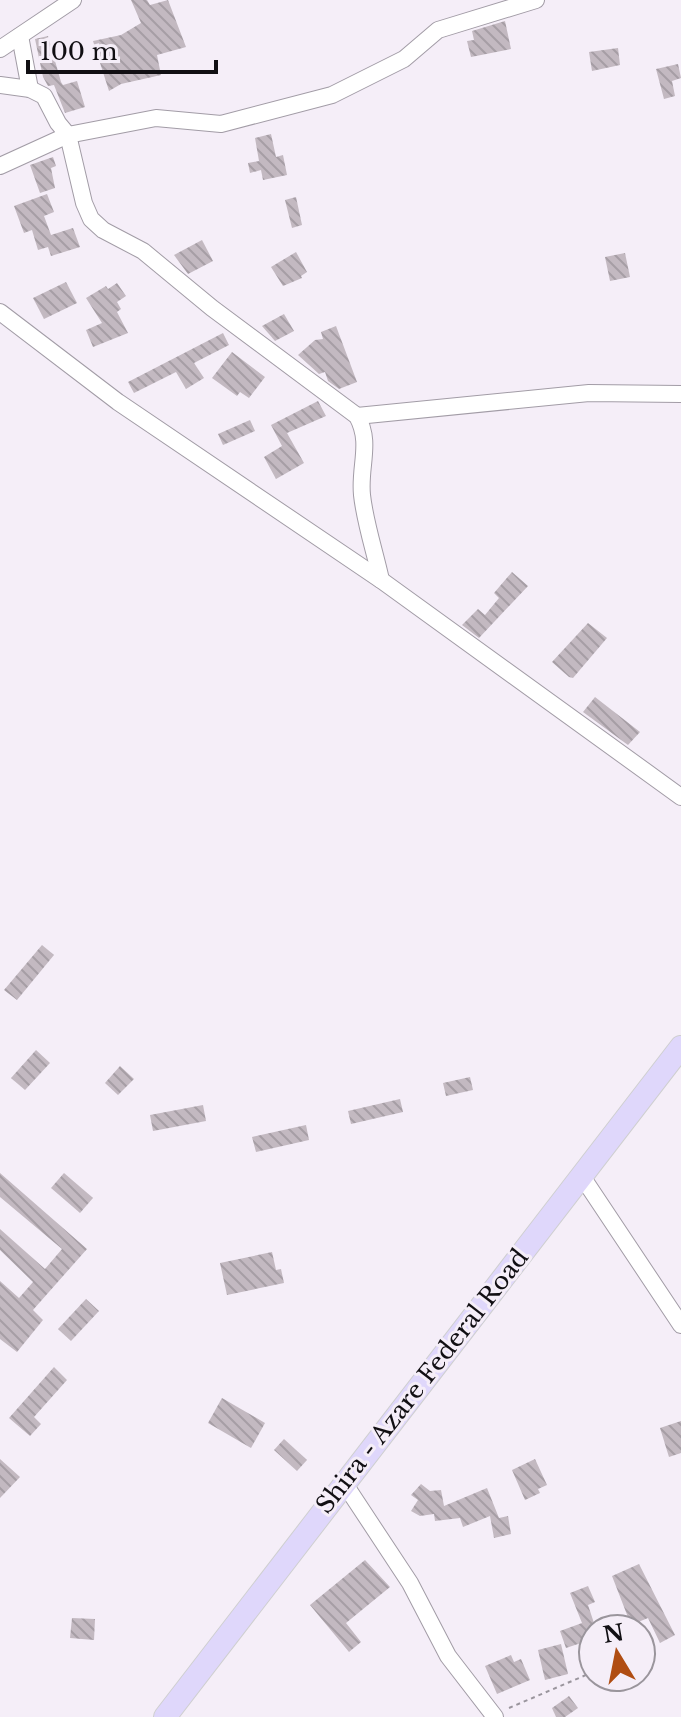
<svg xmlns="http://www.w3.org/2000/svg" width="681" height="1717" viewBox="0 0 681 1717" font-family="'Libre Baskerville',serif">
  <style>
    .building { fill: url(#building-back-hatch) }
    .lines { fill: none; stroke-linecap: round; stroke-linejoin: round }
    .minor-casing { stroke: #a29ca6; stroke-width: 18 }
    .major-casing { stroke: #cfcfd0; stroke-width: 24 }
    .path { stroke: #9a959d; stroke-width: 2; stroke-dasharray: 4 4; stroke-linecap: butt }
    .minor { stroke: #fff; stroke-width: 16 }
    .major { stroke: #dfd7fb; stroke-width: 22 }
    .labels { text-anchor: middle; dominant-baseline: central; stroke-width: 6; stroke-linejoin: round; paint-order: stroke }
    .street-label { font-size: 24px; fill: #110f13; stroke: #f5eef8 }
  </style>
  <defs>
    <pattern id="building-back-hatch" width="6" height="6" patternUnits="userSpaceOnUse" patternTransform="scale(2)"><rect width="6" height="6" fill="#c3b9c1"/><path d="M-1 5l2 2M0 0l6 6M5-1l2 2" fill="none" stroke="#a69ea5"/></pattern>
  </defs>
  <rect width="100%" height="100%" fill="#f5eef8"/>
  <g class="building">
    <polygon points="131,0 147,0 150,5 168,0 186,47 157,55 161,75 121,84 109,91 93,41 121,35 141,23"/>
    <polygon points="505,21 511,49 471,57 467,41 474,40 472,31"/>
    <polygon points="48,36 61,82 63,85 77,81 85,107 65,113 54,85 48,86 43,77 35,39"/>
    <polygon points="618,48 620,65 592,71 589,52"/>
    <polygon points="678,64 681,78 672,81 675,96 664,99 656,69"/>
    <polygon points="271,134 276,157 283,155 287,175 263,180 261,170 250,173 248,163 259,161 255,138"/>
    <polygon points="53,157 56,166 51,168 55,188 40,193 30,165"/>
    <polygon points="47,194 54,212 44,216 51,235 73,228 80,247 51,256 48,247 38,250 32,230 24,233 14,206"/>
    <polygon points="296,197 302,225 292,228 285,200"/>
    <polygon points="202,240 213,261 188,274 174,255"/>
    <polygon points="296,252 307,272 301,276 302,278 283,286 271,267"/>
    <polygon points="625,253 630,277 610,281 605,257"/>
    <polygon points="66,282 77,303 44,319 33,298"/>
    <polygon points="117,283 126,296 117,302 121,309 117,312 128,333 93,347 86,330 102,323 86,298 106,286 108,289"/>
    <polygon points="284,314 294,331 275,341 262,326"/>
    <polygon points="336,326 357,382 339,389 328,381 325,372 319,374 298,355 315,340 323,339 321,332"/>
    <polygon points="223,333 229,345 194,363 204,378 186,389 176,372 134,393 128,382"/>
    <polygon points="232,352 265,377 249,398 240,392 237,396 212,378"/>
    <polygon points="318,401 326,416 287,433 304,463 276,479 264,457 282,446 271,425"/>
    <polygon points="250,420 255,431 223,445 218,434"/>
    <polygon points="512,572 528,586 479,638 462,625 478,609 485,615 499,598 494,593"/>
    <polygon points="588,623 607,638 573,678 569,677 552,662"/>
    <polygon points="595,697 640,732 628,745 583,712"/>
    <polygon points="42,945 54,955 17,1000 4,990"/>
    <polygon points="36,1050 50,1063 25,1090 11,1078"/>
    <polygon points="120,1066 134,1079 118,1095 105,1083"/>
    <polygon points="470,1077 473,1090 446,1096 443,1083"/>
    <polygon points="400,1099 403,1112 351,1124 348,1111"/>
    <polygon points="203,1105 206,1121 153,1131 150,1115"/>
    <polygon points="306,1125 309,1140 256,1152 252,1137"/>
    <polygon points="0,1173 87,1249 33,1310 43,1320 17,1352 0,1339 0,1281 19,1298 33,1282 0,1250 0,1229 45,1269 62,1249 0,1197"/>
    <polygon points="64,1173 93,1198 80,1213 51,1188"/>
    <polygon points="272,1252 276,1270 281,1269 284,1283 227,1295 220,1263"/>
    <polygon points="86,1299 99,1311 71,1341 58,1329"/>
    <polygon points="54,1367 67,1380 34,1417 41,1424 30,1436 9,1418"/>
    <polygon points="222,1398 265,1423 251,1448 208,1423"/>
    <polygon points="681,1421 681,1453 669,1457 660,1428"/>
    <polygon points="284,1439 307,1460 297,1471 274,1450"/>
    <polygon points="0,1459 20,1477 0,1498"/>
    <polygon points="535,1459 547,1485 538,1489 540,1493 525,1500 512,1470"/>
    <polygon points="421,1484 430,1491 441,1490 444,1506 487,1488 499,1518 508,1516 511,1534 494,1538 490,1516 463,1527 460,1518 435,1521 434,1514 420,1516 411,1511 418,1500 411,1495"/>
    <polygon points="365,1560 390,1587 346,1623 361,1642 349,1652 310,1605"/>
    <polygon points="639,1564 675,1635 660,1643 648,1618 631,1625 612,1576"/>
    <polygon points="588,1586 595,1602 588,1605 596,1629 593,1639 566,1648 560,1631 582,1623 570,1593"/>
    <polygon points="72,1618 95,1619 94,1640 70,1638"/>
    <polygon points="561,1644 568,1674 545,1680 538,1650"/>
    <polygon points="511,1655 514,1662 521,1659 530,1680 497,1694 485,1666"/>
    <polygon points="569,1696 578,1708 565,1717 556,1717 552,1708"/>
  </g>
  <g class="lines">
    <g class="minor-casing">
      <g id="minor">
        <polyline points="20,36 30,89"/>
        <polyline points="0,49 73,0"/>
        <path d="M0 85 30 89 44 96 58 123 68 135 84 203 91 219 103 230 143 251 212 308 357 416C372 443 359 466 362 495 365 523 375 552 381 580"/>
        <polyline points="0,166 68,135 156,118 221,124 332,95 404,59 438,30 536,0"/>
        <polyline points="0,312 118,402 381,580 681,797"/>
        <polyline points="357,416 589,393 681,394"/>
        <polyline points="581,1175 681,1325"/>
        <polyline points="344,1483 410,1583 448,1656 495,1717"/>
      </g>
    </g>
    <g class="major-casing">
      <polyline id="major" points="165,1717 681,1047"/>
    </g>
    <polyline class="path" points="509,1708 593,1672"/>
    <use href="#minor" class="minor"/>
    <use href="#major" class="major"/>
  </g>
  <g class="labels">
    <g class="street-label">
      <text transform="translate(422 1381) rotate(-52)">Shira - Azare Federal Road</text>
    </g>
  </g>
  <g transform="translate(617 1653) rotate(350)"><circle r="38" fill="#f5eef8" stroke="#9a959c" stroke-width="2"/>
  <path d="M0-6L14 30L0 20L-14 30Z" fill="#b04d12"/>
  <text y="-12" font-size="22" font-weight="bold" text-anchor="middle" fill="#110f13">N</text>
  </g>
  <path d="M28 60v12h188v-12" fill="none" stroke="#110f13" stroke-width="4"/>
  <text x="40" y="60" font-size="24" fill="#110f13" stroke="#f5eef8" stroke-width="6" paint-order="stroke">100 m</text>
</svg>
